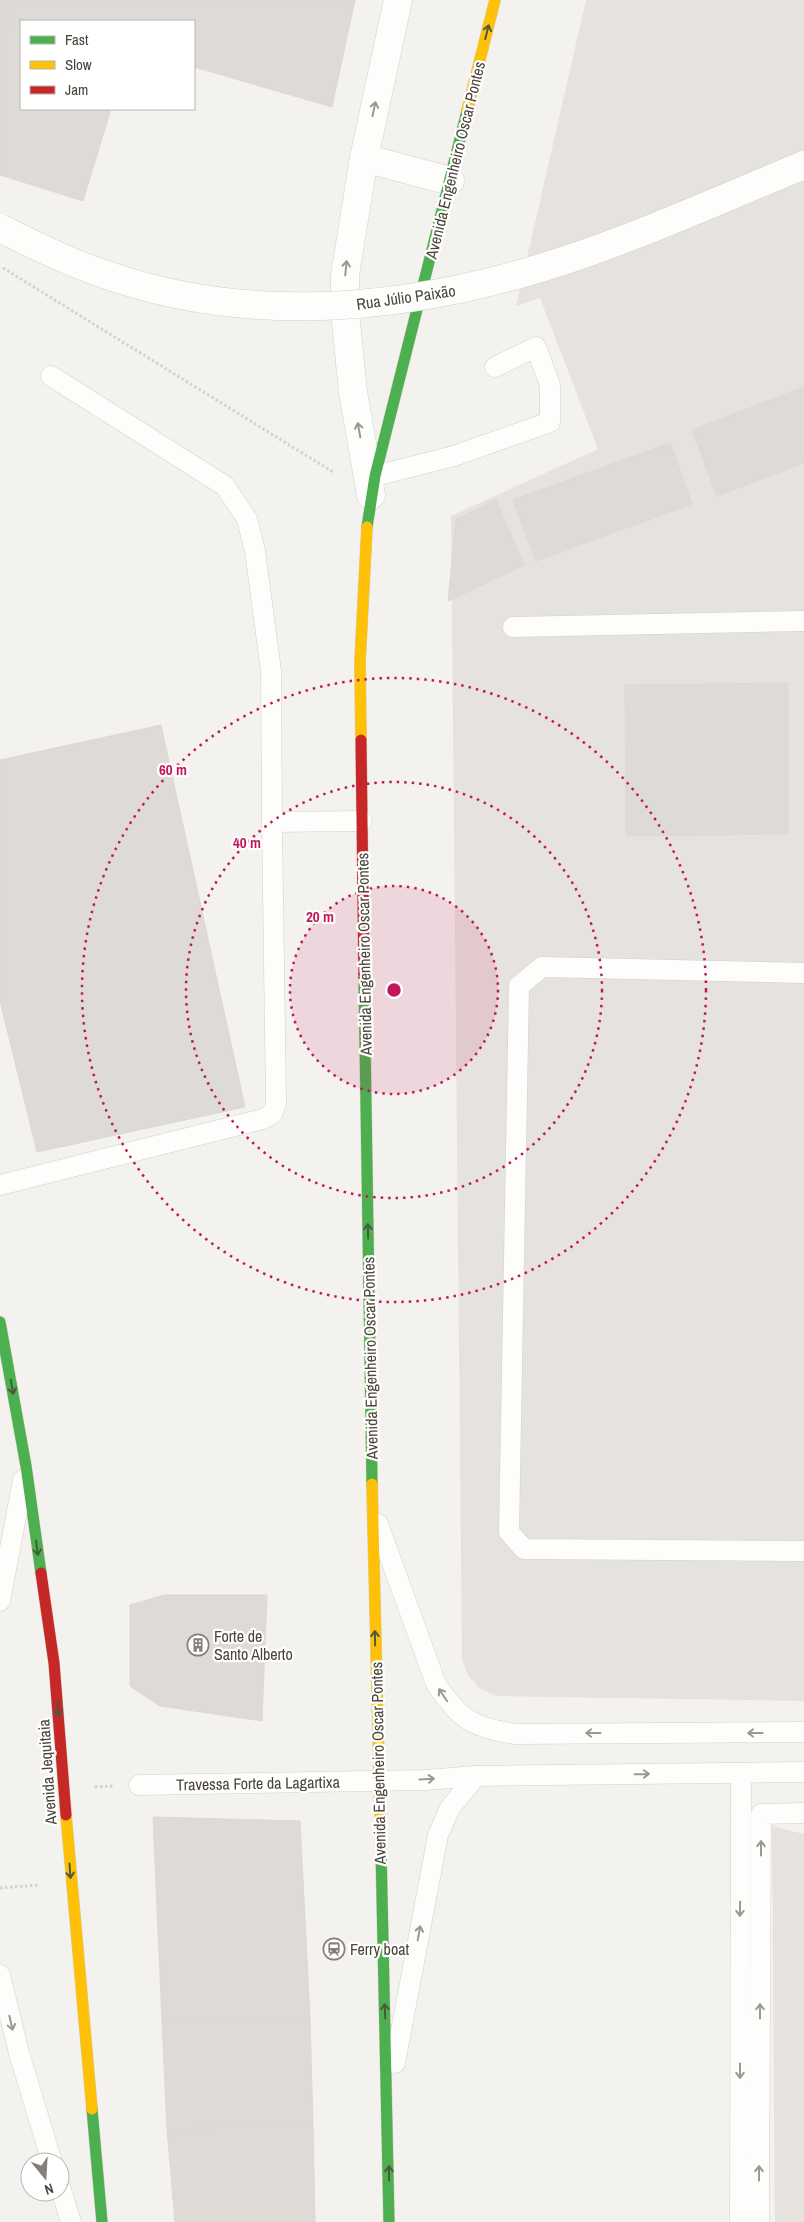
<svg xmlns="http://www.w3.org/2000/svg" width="804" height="2222" viewBox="0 0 804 2222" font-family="'Archivo Narrow',sans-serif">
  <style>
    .industrial { fill: #e6e2de }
    .parking { fill: #e6e3df }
    .building { fill: #dedbd6; stroke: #dcd9d4 }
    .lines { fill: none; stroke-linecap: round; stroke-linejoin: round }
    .lane-casing { stroke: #d2d0cb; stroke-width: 21 }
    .street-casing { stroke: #d2d0cb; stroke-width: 29 }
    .fast-casing { stroke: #d6cebb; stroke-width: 12 }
    .slow-casing { stroke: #d6cebb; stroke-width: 12 }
    .jam-casing { stroke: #d6cebb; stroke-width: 12 }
    .path { stroke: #d3d2cc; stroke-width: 3; stroke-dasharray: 2.5 2.5; stroke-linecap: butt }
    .lane { stroke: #fdfdfc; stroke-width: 20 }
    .street { stroke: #fdfdfc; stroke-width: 28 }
    .fast { stroke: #4caf50; stroke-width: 11 }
    .slow { stroke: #ffc107; stroke-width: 11 }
    .jam { stroke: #c62828; stroke-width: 11 }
    .street-bridge-casing { stroke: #d2d0cb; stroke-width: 29; stroke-linecap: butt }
    .street-bridge { stroke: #fdfdfc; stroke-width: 28 }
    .oneway { stroke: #4b593e }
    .oneway2 { stroke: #9b9791 }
    .ring { fill: none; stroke: #c2185b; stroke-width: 2.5; stroke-dasharray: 2.5 5 }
    .labels { text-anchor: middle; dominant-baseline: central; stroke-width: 4.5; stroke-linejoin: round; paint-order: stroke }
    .street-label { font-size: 16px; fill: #4b4439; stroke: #fff }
    .poi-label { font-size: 16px; fill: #4b4439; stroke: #fff; text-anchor: start }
    .centre { fill: #c2185b; stroke: #fff; stroke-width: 2.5 }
    .ring-label { font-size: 15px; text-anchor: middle; font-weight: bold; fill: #c2185b; stroke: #fff; stroke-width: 4.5; stroke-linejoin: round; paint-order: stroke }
  </style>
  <rect width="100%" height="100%" fill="#f4f2ee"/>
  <polygon class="industrial" points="586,0 804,0 804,1701 496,1696 479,1688 468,1675 462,1659 451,516 598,449 540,298 516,306"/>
  <polygon class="parking" points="772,1826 804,1834 804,2222 775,2222"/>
  <g class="building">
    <polygon points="0,0 16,0 0,48"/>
    <polygon points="16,0 355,0 332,107 194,67 194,21 30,21 11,16"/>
    <polygon points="11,16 30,21 21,21 21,109 111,109 83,201 0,175 0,48"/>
    <polygon points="804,387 804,463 717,496 692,430"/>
    <polygon points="670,443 692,504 536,561 513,500"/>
    <polygon points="496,500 524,565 448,601 456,519"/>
    <polygon points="788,683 788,834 626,836 625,685"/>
    <polygon points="161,725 245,1107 37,1152 0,1001 0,760"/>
    <polygon points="164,1595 267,1595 262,1721 160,1706 130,1686 130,1605"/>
    <polygon points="153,1817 300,1821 310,2017 162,2021"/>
    <polygon points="310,2017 313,2125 167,2129 162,2021"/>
    <polygon points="313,2125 315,2222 175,2222 167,2129"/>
  </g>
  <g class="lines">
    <g class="lane-casing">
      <g id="lane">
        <polyline points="51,376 225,486 247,519 255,551 271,671 272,822 362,821"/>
        <polyline points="375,476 454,456 550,422 550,385 536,347 495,367"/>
        <polyline points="513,627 804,621"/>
        <polyline points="804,973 542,967 519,986 509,1532 524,1549 804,1551"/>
        <polyline points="0,1185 263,1119 272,1114 276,1103 272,822"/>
        <path d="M378 1524 436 1684C460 1720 474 1728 516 1734L804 1732"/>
        <polyline points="0,1601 23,1480"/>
        <polyline points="139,1785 425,1780 476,1776 804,1772"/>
        <polyline points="0,1975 19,2053 52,2162"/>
        <polyline points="395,2063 438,1835 450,1808 476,1776"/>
        <polyline points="60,2187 71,2222"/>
        <polyline points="740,2222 741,1773"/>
        <polyline points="759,2222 761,1814 804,1813"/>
      </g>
    </g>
    <g class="street-casing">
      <g id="street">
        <polyline points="364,158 450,181"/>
        <polyline points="371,495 353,392 345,313 345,275 364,158 398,0"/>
      </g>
    </g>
    <g class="fast-casing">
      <g id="fast">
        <polyline points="367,527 375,476 467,111"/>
        <polyline points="364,977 372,1484"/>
        <polyline points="0,1322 26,1466 41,1573"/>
        <polyline points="381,1849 389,2222"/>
        <polyline points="92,2109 102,2222"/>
      </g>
    </g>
    <g class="slow-casing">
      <g id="slow">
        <polyline points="467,111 495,0"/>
        <polyline points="361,740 360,662 367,527"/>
        <polyline points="372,1484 381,1849"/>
        <polyline points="66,1815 92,2109"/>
      </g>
    </g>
    <g class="jam-casing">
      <g id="jam">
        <polyline points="361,740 364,977"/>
        <polyline points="41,1573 54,1663 66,1815"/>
      </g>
    </g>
    <g class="path">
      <polyline points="3,268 333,472"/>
      <polyline points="95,1787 113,1786"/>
      <polyline points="0,1888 39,1885"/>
    </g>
    <use href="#lane" class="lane"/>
    <use href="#street" class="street"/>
    <use href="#fast" class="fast"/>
    <use href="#slow" class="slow"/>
    <use href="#jam" class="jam"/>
    <g class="street-bridge-casing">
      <path id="street-bridge" d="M0 228C34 245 68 262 104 274 239 322 385 312 520 274 617 247 711 203 804 165"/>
    </g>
    <use href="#street-bridge" class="street-bridge"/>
  </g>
  <defs><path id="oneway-shaft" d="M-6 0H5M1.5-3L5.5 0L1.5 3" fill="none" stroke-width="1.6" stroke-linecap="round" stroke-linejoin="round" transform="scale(1.25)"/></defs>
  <g class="oneway">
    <use href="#oneway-shaft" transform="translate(487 32) rotate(-76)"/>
    <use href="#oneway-shaft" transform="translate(368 1231) rotate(-91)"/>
    <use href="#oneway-shaft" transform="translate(12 1387) rotate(80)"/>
    <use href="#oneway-shaft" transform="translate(37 1548) rotate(82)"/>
    <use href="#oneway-shaft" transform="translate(375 1638) rotate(-91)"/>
    <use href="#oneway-shaft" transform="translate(58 1709) rotate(85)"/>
    <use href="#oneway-shaft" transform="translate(70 1871) rotate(86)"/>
    <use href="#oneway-shaft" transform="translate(385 2011) rotate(-92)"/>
    <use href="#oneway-shaft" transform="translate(389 2173) rotate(-90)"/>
  </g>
  <g class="oneway2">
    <use href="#oneway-shaft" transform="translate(374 109) rotate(-78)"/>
    <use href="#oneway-shaft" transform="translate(346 268) rotate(-84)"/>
    <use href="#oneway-shaft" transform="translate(359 430) rotate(-100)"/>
    <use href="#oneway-shaft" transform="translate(443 1695) rotate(-124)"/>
    <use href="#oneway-shaft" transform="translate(593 1733) rotate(180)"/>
    <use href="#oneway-shaft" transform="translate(755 1733) rotate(180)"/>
    <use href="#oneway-shaft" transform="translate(642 1774) rotate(-1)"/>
    <use href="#oneway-shaft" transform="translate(427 1779) rotate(-3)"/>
    <use href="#oneway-shaft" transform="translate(761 1848) rotate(-90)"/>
    <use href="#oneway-shaft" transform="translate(740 1909) rotate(91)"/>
    <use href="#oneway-shaft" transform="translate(419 1933) rotate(-80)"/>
    <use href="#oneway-shaft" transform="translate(760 2011) rotate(-90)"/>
    <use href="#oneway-shaft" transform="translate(11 2023) rotate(77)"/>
    <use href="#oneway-shaft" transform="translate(740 2071) rotate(90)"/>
    <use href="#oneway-shaft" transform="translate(759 2173) rotate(-90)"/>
  </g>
  <circle cx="394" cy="990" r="104" fill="#c2185b" fill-opacity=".12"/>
  <g class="ring">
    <circle cx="394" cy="990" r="104"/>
    <circle cx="394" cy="990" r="208"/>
    <circle cx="394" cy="990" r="312"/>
  </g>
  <defs>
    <g id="building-ring" transform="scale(1.125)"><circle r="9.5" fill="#fff" stroke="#868178" stroke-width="1.5"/><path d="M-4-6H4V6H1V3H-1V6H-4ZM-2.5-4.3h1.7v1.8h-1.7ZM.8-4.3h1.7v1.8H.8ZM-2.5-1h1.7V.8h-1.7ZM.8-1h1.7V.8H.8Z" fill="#868178"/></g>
    <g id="station-ring" transform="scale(1.125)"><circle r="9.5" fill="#fff" stroke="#868178" stroke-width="1.5"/><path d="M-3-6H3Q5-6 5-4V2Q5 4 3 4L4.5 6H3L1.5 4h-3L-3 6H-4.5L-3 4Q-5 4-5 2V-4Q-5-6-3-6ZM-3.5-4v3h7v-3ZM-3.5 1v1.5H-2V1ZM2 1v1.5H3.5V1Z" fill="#868178"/></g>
  </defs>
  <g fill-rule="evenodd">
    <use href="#building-ring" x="198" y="1645"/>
    <use href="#station-ring" x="334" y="1949"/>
  </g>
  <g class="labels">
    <g class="street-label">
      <text transform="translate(455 160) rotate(-76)">Avenida Engenheiro Oscar Pontes</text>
      <text transform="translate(406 297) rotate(-8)">Rua Júlio Paixão</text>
      <text transform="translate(364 954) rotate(-91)">Avenida Engenheiro Oscar Pontes</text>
      <text transform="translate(370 1358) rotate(-91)">Avenida Engenheiro Oscar Pontes</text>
      <text transform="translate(378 1763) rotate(-91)">Avenida Engenheiro Oscar Pontes</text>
      <text transform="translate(47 1772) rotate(-94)">Avenida Jequitaia</text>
      <text transform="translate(258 1783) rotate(-1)">Travessa Forte da Lagartixa</text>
    </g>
    <g class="poi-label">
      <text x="214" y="1636">Forte de<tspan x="214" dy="18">Santo Alberto</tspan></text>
      <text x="350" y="1949">Ferry boat</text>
    </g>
  </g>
  <circle cx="394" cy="990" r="8" class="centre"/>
  <g class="ring-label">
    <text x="173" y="775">60 m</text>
    <text x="247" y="848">40 m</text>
    <text x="320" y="922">20 m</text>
  </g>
  <rect x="20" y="20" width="175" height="90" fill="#ffffff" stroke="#b7b4b0"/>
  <rect x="30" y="36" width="25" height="8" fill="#4caf50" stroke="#b7b4b0"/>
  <text x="65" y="45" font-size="15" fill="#4b4439">Fast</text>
  <rect x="30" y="61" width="25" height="8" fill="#ffc107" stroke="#b7b4b0"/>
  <text x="65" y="70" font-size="15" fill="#4b4439">Slow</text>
  <rect x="30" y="86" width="25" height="8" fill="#c62828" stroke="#b7b4b0"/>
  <text x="65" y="95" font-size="15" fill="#4b4439">Jam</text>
  <g transform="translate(45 2177) rotate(162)"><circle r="24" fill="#ffffff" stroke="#b7b4b0"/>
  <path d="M0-4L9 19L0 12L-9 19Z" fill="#868178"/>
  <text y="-8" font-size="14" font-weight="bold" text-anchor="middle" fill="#4b4439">N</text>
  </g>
</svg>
